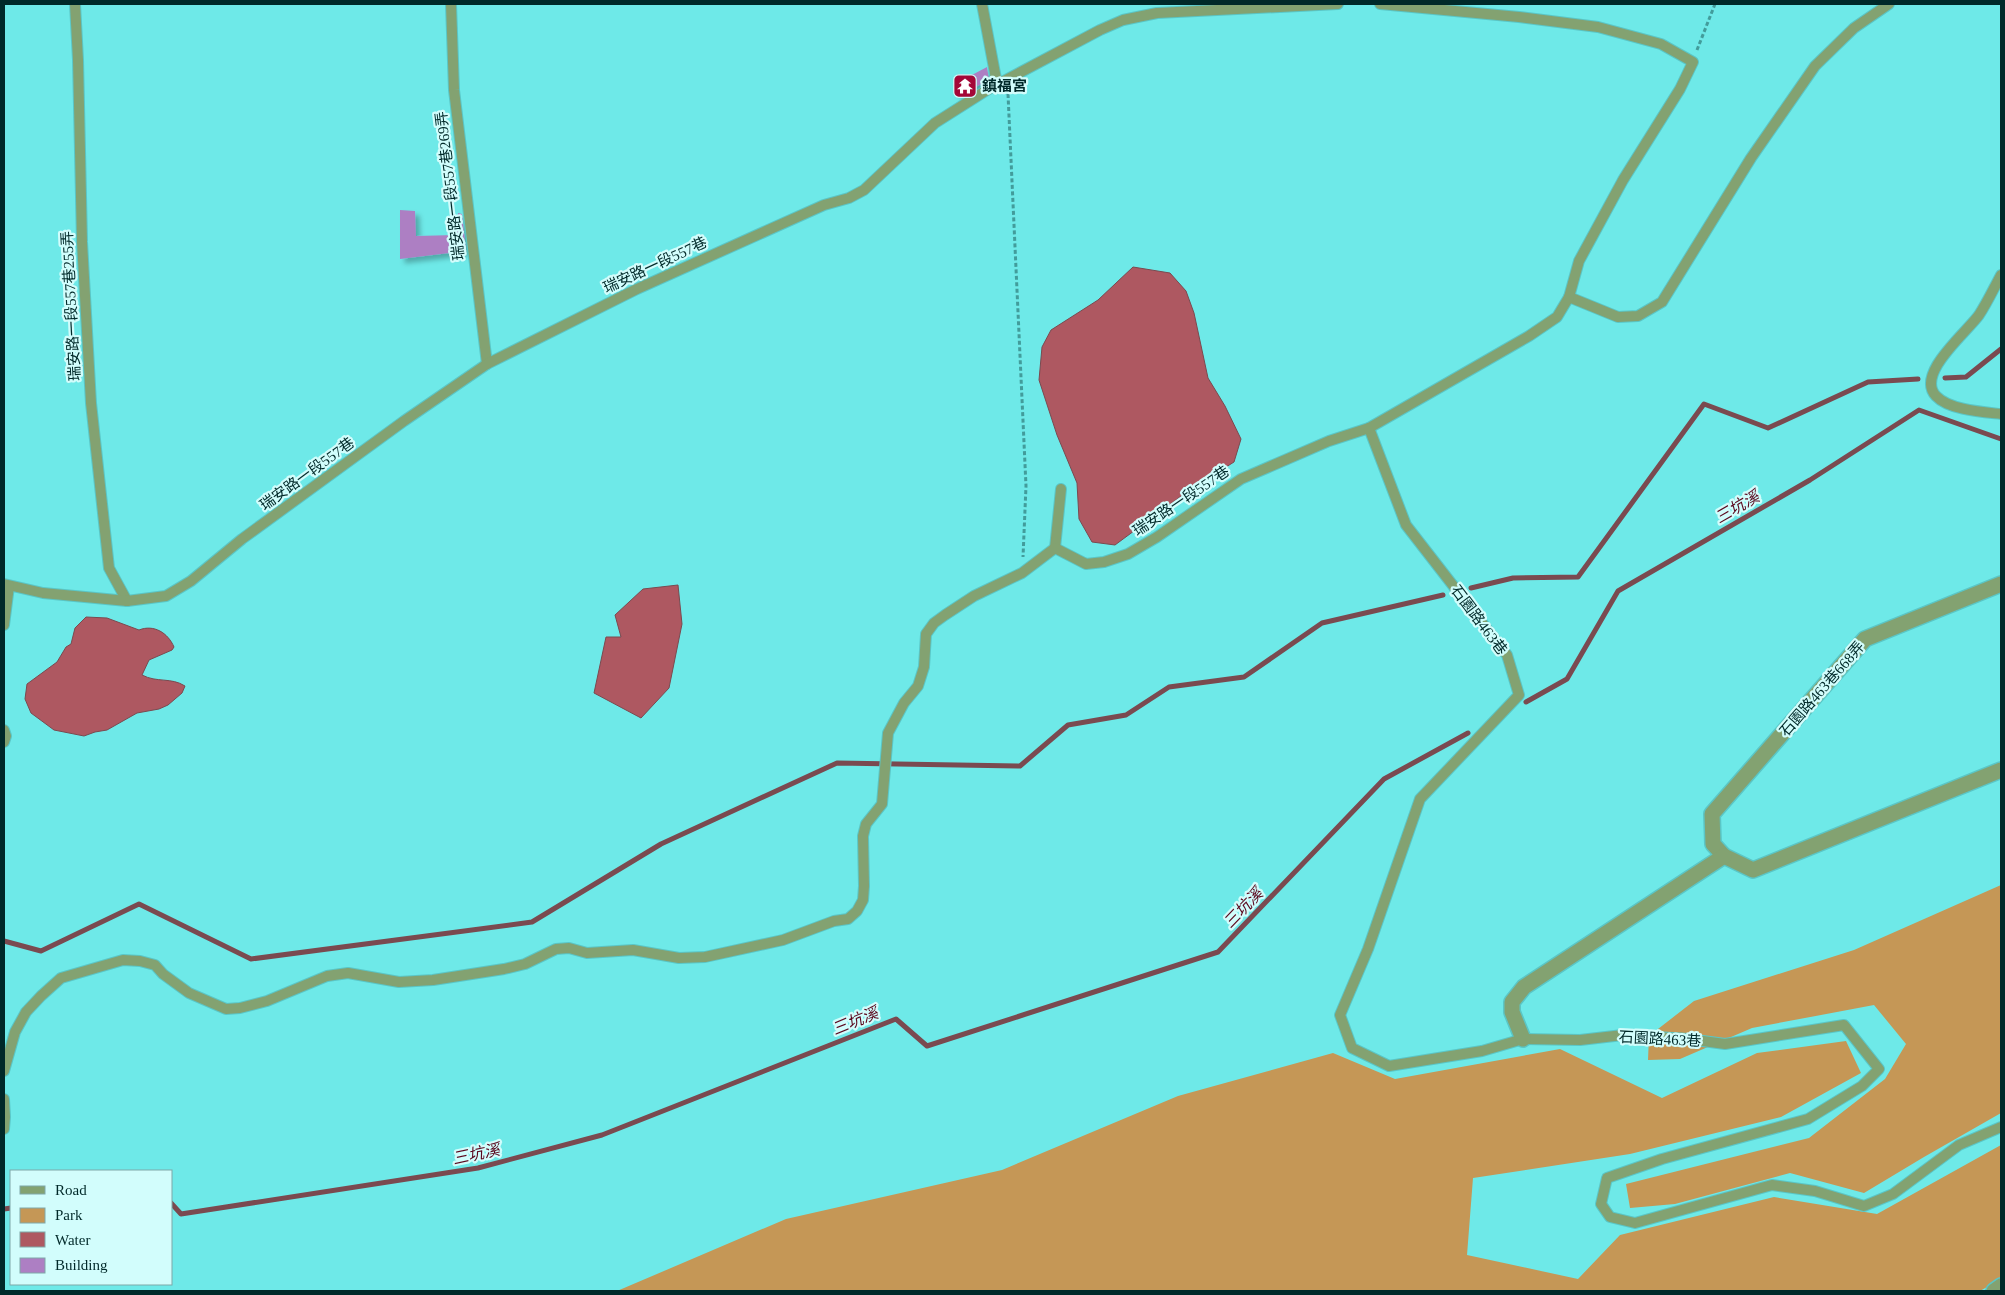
<svg xmlns="http://www.w3.org/2000/svg" width="2005" height="1295" viewBox="0 0 2005 1295" font-family="'Times New Roman','Noto Sans TC',serif">
  <style>
    .green { fill: #c59756 }
    .water { fill: #ae5861; stroke: #7a4a50 }
    .lines { fill: none; stroke-linecap: round; stroke-linejoin: round }
    .stream { stroke: #7a4a50; stroke-width: 5 }
    .building { fill: #ad7fc3; filter: url(#shadow) }
    .lane-casing { stroke: #5ac6c6; stroke-width: 12 }
    .street-casing { stroke: #5ac6c6; stroke-width: 18 }
    .path { stroke: #429c9b; stroke-width: 3; stroke-dasharray: 4 2.5; stroke-linecap: butt }
    .lane { stroke: #83a271; stroke-width: 10 }
    .street { stroke: #83a271; stroke-width: 15 }
    .labels { text-anchor: middle; dominant-baseline: central; stroke-width: 4.5; stroke-linejoin: round; paint-order: stroke }
    .poi-label { font-size: 15px; font-weight: bold; fill: #002929; stroke: #d2fdfc; text-anchor: start }
    .street-label { font-size: 15px; fill: #002929; stroke: #d2fdfc }
    .water-label { font-size: 16px; font-style: italic; fill: #5a051b; stroke: #d2fdfc }
  </style>
  <defs>
    <filter id="shadow"><feDropShadow dx="4.5" dy="4.5" stdDeviation="2.5" flood-color="#0004"/></filter>
  </defs>
  <rect width="100%" height="100%" fill="#6ee9e8"/>
  <g class="green">
    <polygon points="2001,885 2001,1113 1924,1157 1864,1193 1790,1173 1675,1204 1630,1208 1626,1184 1809,1138 1885,1079 1906,1044 1874,1005 1752,1028 1680,1059 1648,1060 1649,1036 1694,1001 1854,950"/>
    <polygon points="1846,1041 1861,1073 1781,1117 1630,1154 1473,1178 1467,1255 1578,1279 1620,1235 1774,1197 1877,1214 2001,1145 2001,1279 1980,1291 617,1291 786,1219 1002,1170 1178,1096 1333,1053 1395,1079 1560,1049 1662,1098 1757,1053"/>
  </g>
  <g class="water">
    <polygon points="1133,267 1170,273 1186,291 1194,313 1208,378 1225,406 1241,439 1234,462 1188,491 1115,545 1092,542 1079,519 1077,483 1057,435 1039,380 1042,347 1051,330 1098,300"/>
    <polygon points="678,585 682,624 669,688 641,718 594,693 606,637 621,637 615,615 643,589"/>
    <path d="M86 617 107 618 139 630C154 624 168 633 174 647L172 650 149 660 142 675C157 683 171 677 185 686L182 693 168 705 159 709 137 713 107 730 95 732 84 736 54 730 31 713 25 699 27 684 57 662 66 647 71 644 75 628Z"/>
  </g>
  <g class="lines">
    <g class="stream">
      <polyline points="1945,378 1966,377 2001,349"/>
      <polyline points="1471,588 1513,578 1578,577 1704,404 1768,428 1868,382 1918,379"/>
      <polyline points="1526,702 1567,679 1618,591 1810,480 1919,410 2001,439"/>
      <polyline points="4,941 41,951 139,904 251,959 532,922 661,844 837,763 1020,766 1068,725 1126,715 1169,687 1244,677 1322,623 1443,595"/>
      <polyline points="171,1203 181,1214 478,1168 602,1135 896,1019 927,1046 1218,952 1384,779 1468,733"/>
      <polyline points="4,1209 11,1208"/>
    </g>
  </g>
  <g class="building">
    <polygon points="987,67 989,80 958,96 953,85"/>
    <polygon points="400,210 415,211 416,236 456,235 458,213 462,214 466,251 400,259"/>
  </g>
  <g class="lines">
    <g class="lane-casing">
      <g id="lane">
        <polyline points="75,4 78,60 82,242 91,403 109,568 127,601"/>
        <polyline points="451,4 454,90 487,364"/>
        <polyline points="982,4 997,84"/>
        <path d="M2001 275C1994 288 1987 303 1979 315 1966 333 1915 374 1936 396 1949 410 1983 412 2001 414"/>
        <polyline points="1569,297 1618,317 1638,316 1662,302 1751,158 1815,66 1854,28 1889,4"/>
        <polyline points="1369,428 1406,525 1507,655 1519,695 1420,799 1368,949 1340,1015 1352,1048 1389,1066 1482,1051 1523,1039 1580,1040 1623,1035 1688,1039 1725,1044 1844,1025 1879,1069 1862,1086 1808,1119 1662,1159 1607,1178 1601,1204 1610,1217 1635,1223 1772,1185 1815,1191 1864,1206 1893,1194 1959,1145 2001,1127"/>
        <polyline points="1055,548 1061,489"/>
        <polyline points="4,584 43,593 127,601 166,596 191,581 242,539 404,421 487,364 637,289 824,205 849,198 864,190 935,123 987,90 1100,30 1123,20 1157,13 1338,4"/>
        <polyline points="4,625 9,586"/>
        <polyline points="4,730 6,736 4,742"/>
        <polyline points="4,1071 15,1032 26,1012 41,996 61,978 123,960 140,961 155,965 163,974 189,993 226,1009 240,1008 267,1001 327,976 348,973 399,982 433,980 504,969 525,964 556,949 569,948 587,953 633,950 679,958 705,957 783,940 834,921 848,919 857,911 863,900 864,886 863,836 866,824 882,804 888,733 904,703 918,686 924,667 926,634 934,623 945,615 974,596 1022,573 1055,548 1086,564 1104,562 1128,554 1157,537 1241,479 1329,441 1369,428 1529,336 1557,317 1569,297 1579,261 1623,180 1680,89 1693,62 1661,44 1598,27 1519,17 1380,4"/>
        <polyline points="4,1099 5,1117 4,1129"/>
      </g>
    </g>
    <g class="street-casing">
      <g id="street">
        <polyline points="2001,584 1865,639 1712,814 1713,844 1724,856 1753,870 2001,770"/>
        <polyline points="1523,1039 1512,1012 1512,1002 1524,987 1724,856"/>
        <polyline points="1994,1291 2001,1286"/>
      </g>
    </g>
    <g class="path">
      <polyline points="1697,50 1715,4"/>
      <polyline points="1008,94 1026,486 1023,557"/>
    </g>
    <use href="#lane" class="lane"/>
    <use href="#street" class="street"/>
  </g>
  <defs>
    <g id="temple-square" transform="scale(1.25)"><rect x="-9" y="-9" width="18" height="18" rx="4" fill="#a40737" stroke="#d2fdfc"/><path d="M0-6L5-2H3V0L6.5 2.5H4V6H1.5V3h-3V6H-4V2.5H-6.5L-3 0V-2H-5Z" fill="#fff"/></g>
  </defs>
  <g fill-rule="evenodd">
    <use href="#temple-square" x="965" y="86"/>
  </g>
  <g class="labels">
    <g class="poi-label">
      <text x="982" y="86">鎮福宮</text>
    </g>
    <g class="street-label">
      <text transform="translate(450 186) rotate(-97)">瑞安路一段557巷269弄</text>
      <text transform="translate(655 265) rotate(-25)">瑞安路一段557巷</text>
      <text transform="translate(71 306) rotate(-93)">瑞安路一段557巷255弄</text>
      <text transform="translate(307 474) rotate(-36)">瑞安路一段557巷</text>
      <text transform="translate(1181 501) rotate(-34)">瑞安路一段557巷</text>
      <text transform="translate(1479 620) rotate(53)">石園路463巷</text>
      <text transform="translate(1822 689) rotate(-49)">石園路463巷668弄</text>
      <text transform="translate(1660 1039) rotate(3)">石園路463巷</text>
    </g>
    <g class="water-label">
      <text transform="translate(1737 507) rotate(-30)">三坑溪</text>
      <text transform="translate(1243 908) rotate(-46)">三坑溪</text>
      <text transform="translate(855 1021) rotate(-22)">三坑溪</text>
      <text transform="translate(476 1154) rotate(-12)">三坑溪</text>
    </g>
  </g>
  <rect width="2005" height="1295" fill="none" stroke="#002929" stroke-width="10"/>
  <rect x="10" y="1170" width="162" height="115" fill="#d2fdfc" stroke="#7ea8a8"/>
  <rect x="20" y="1186" width="25" height="8" fill="#83a271" stroke="#7ea8a8"/>
  <text x="55" y="1195" font-size="15" fill="#002929">Road</text>
  <rect x="20" y="1208" width="25" height="15" fill="#c59756" stroke="#7ea8a8"/>
  <text x="55" y="1220" font-size="15" fill="#002929">Park</text>
  <rect x="20" y="1232" width="25" height="15" fill="#ae5861" stroke="#7ea8a8"/>
  <text x="55" y="1245" font-size="15" fill="#002929">Water</text>
  <rect x="20" y="1258" width="25" height="15" fill="#ad7fc3" stroke="#7ea8a8"/>
  <text x="55" y="1270" font-size="15" fill="#002929">Building</text>
</svg>
